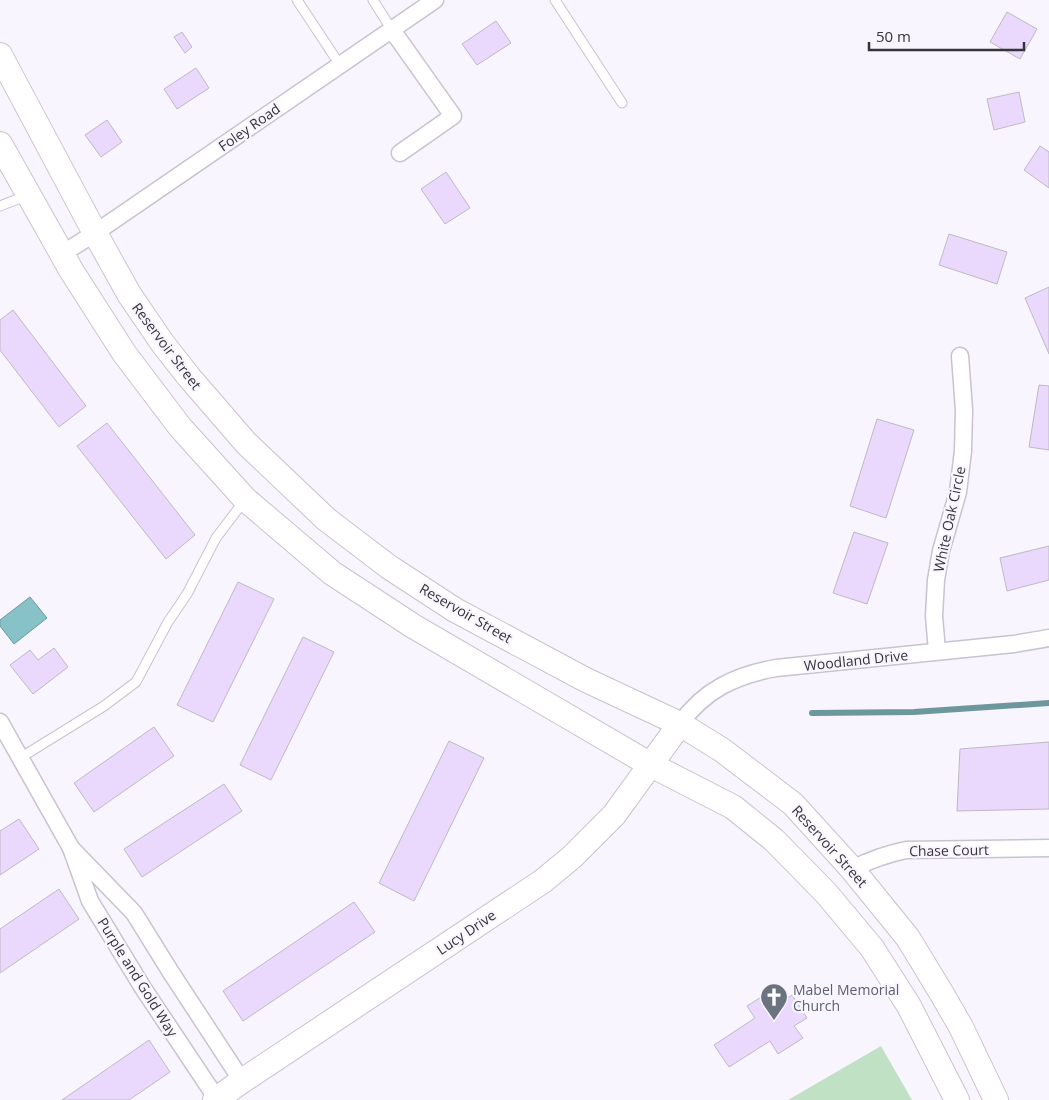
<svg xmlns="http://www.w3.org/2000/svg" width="1049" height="1100" viewBox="0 0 1049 1100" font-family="'Open Sans',sans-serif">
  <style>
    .green { fill: #c1e1c5 }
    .water { fill: #86c2c8; stroke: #6e979d }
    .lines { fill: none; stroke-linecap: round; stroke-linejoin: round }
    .stream { stroke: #6e979d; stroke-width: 6 }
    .building { fill: #ead9fc; stroke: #beb9c4 }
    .lane-casing { stroke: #c8c3cf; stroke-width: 11 }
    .street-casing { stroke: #c8c3cf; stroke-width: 19 }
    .secondary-casing { stroke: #c8c3cf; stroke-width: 26 }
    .lane { stroke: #fff; stroke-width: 9 }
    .street { stroke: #fff; stroke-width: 16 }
    .secondary { stroke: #fff; stroke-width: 24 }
    .labels { text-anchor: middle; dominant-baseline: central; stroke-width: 4.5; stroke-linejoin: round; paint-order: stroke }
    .street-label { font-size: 14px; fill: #373439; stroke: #f9f5ff }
    .worship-label { font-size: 14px; fill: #5b616d; stroke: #f9f5ff; text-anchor: start }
  </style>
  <rect width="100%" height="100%" fill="#f9f5ff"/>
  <polygon class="green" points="881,1046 912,1100 788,1100"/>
  <polygon class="water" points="30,597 47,618 14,644 0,626 0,620"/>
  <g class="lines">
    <polyline class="stream" points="812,713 914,712 1049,703"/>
  </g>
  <g class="building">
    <polygon points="1007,12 1037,29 1020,59 990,42"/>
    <polygon points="496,21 511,43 477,65 462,44"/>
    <polygon points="182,32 192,47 185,53 174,37"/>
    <polygon points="196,68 209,88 177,109 164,89"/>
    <polygon points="1019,92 1025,122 994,130 987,99"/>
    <polygon points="107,120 122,142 101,157 85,135"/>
    <polygon points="1040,146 1049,152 1049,188 1024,170"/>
    <polygon points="446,172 470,208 445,224 421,189"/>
    <polygon points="949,234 1007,252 997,284 939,265"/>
    <polygon points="1049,287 1049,354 1025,298"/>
    <polygon points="13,310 86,406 59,427 0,350 0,320"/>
    <polygon points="1039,385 1049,386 1049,450 1029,447"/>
    <polygon points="877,419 914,430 886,518 850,506"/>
    <polygon points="107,423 195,535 166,559 77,446"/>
    <polygon points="854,532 888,543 867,604 833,593"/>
    <polygon points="1049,546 1049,580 1007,591 1000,558"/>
    <polygon points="238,582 274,599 213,722 177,705"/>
    <polygon points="303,637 334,652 271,780 240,765"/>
    <polygon points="54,648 68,667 33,694 10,665 30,650 38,660"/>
    <polygon points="154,727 174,756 94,812 74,783"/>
    <polygon points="449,741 484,758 414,901 379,883"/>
    <polygon points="1049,742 1049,809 957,811 960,749"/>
    <polygon points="224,784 242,811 142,877 124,849"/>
    <polygon points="19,819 39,849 0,875 0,831"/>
    <polygon points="59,889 79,919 0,973 0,929"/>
    <polygon points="354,902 375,932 243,1021 223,991"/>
    <polygon points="769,992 777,1005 792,995 807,1018 794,1026 803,1038 778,1054 770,1041 729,1067 714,1045 755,1018 747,1006"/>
    <polygon points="149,1040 170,1072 129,1100 62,1100"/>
  </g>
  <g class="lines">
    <g class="lane-casing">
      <g id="lane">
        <polyline points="297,0 340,65"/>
        <polyline points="373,0 392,30"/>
        <polyline points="555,0 622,103"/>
        <polyline points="0,206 28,195"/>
        <polyline points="20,758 104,706 136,682 168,622 187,594 216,538 244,501"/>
      </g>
    </g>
    <g class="street-casing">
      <g id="street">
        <polyline points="392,30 453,116 400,153"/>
        <polyline points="62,254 95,233 435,0"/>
        <polyline points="937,651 934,616 936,580 941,551 958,492 963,451 964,410 960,356"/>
        <polyline points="0,722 71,848"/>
        <path d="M680 724C704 690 736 675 776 668L1014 644 1049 638"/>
        <path d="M852 869C870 860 887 854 906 850L1049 848"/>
        <polyline points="217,1099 143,988 90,901 71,848 134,913 170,971 242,1081"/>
      </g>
    </g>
    <g class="secondary-casing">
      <g id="secondary">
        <polyline points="0,55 95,233 129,294 163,344 189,377 246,443 326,519 389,567 455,610 586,680 680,724 722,750 793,804 852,869 908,938 942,994 961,1027 996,1100"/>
        <polyline points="0,144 71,270 124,353 180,427 245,499 332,573 413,626 651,765 733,807 774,840 826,893 872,948 909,1006 957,1100"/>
        <polyline points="215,1100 242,1081 543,881 572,857 614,815 680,724"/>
      </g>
    </g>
    <use href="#lane" class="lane"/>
    <use href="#street" class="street"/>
    <use href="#secondary" class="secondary"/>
  </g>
  <defs>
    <g id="church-pin" transform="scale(1.4375)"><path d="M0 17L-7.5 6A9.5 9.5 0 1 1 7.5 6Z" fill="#6b7280" stroke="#f9f5ff"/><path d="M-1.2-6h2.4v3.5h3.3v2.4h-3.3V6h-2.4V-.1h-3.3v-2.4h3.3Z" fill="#fff"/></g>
  </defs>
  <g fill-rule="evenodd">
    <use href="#church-pin" x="774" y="997"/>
  </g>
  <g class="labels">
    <g class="street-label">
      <text transform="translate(249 127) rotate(-35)">Foley Road</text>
      <text transform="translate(167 346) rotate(53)">Reservoir Street</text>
      <text transform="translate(949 519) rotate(-78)">White Oak Circle</text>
      <text transform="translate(466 613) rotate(30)">Reservoir Street</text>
      <text transform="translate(856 660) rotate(-6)">Woodland Drive</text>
      <text transform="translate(830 846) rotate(48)">Reservoir Street</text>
      <text transform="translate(949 850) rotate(-1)">Chase Court</text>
      <text transform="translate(466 932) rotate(-34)">Lucy Drive</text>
      <text transform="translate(138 977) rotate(58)">Purple and Gold Way</text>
    </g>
    <g class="worship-label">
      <text x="793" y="989">Mabel Memorial<tspan x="793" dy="16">Church</tspan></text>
    </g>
  </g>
  <path d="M869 42v8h155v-8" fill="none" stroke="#373439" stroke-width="2.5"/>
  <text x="876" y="42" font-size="15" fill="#373439" stroke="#f9f5ff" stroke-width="4" paint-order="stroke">50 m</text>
</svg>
